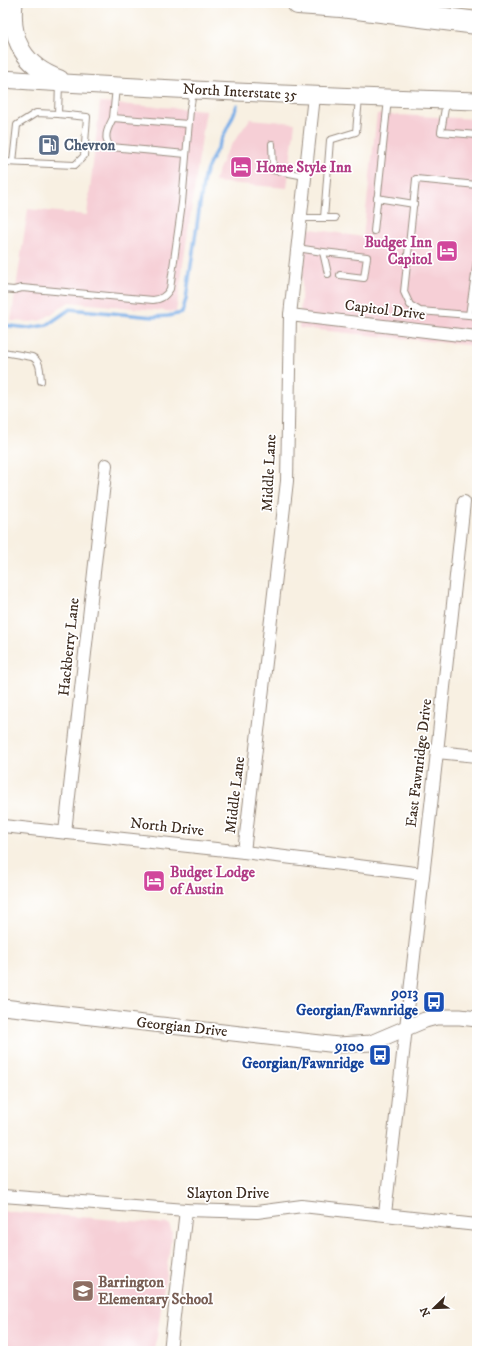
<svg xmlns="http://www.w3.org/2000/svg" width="480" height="1354" viewBox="0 0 480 1354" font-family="'IM FELL DW Pica',serif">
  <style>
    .built { fill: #f6cfd6 }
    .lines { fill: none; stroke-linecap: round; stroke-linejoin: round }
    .stream { stroke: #79aee7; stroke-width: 3.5 }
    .service-casing { stroke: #9a8d80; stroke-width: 8 }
    .minor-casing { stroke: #9a8d80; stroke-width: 14 }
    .tertiary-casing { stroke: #9a8d80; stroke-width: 17 }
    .secondary-casing { stroke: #9a8d80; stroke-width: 19 }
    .motorway-casing { stroke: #9a8d80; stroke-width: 24 }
    .service { stroke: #fff; stroke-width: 6 }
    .minor { stroke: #fff; stroke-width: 12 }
    .tertiary { stroke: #fff; stroke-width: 15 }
    .secondary { stroke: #fff; stroke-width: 17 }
    .motorway { stroke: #fff; stroke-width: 22 }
    .labels { text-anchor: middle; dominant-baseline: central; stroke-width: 3.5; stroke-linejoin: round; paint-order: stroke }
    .street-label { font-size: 15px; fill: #3b2a1e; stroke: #fff }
    .service-label { font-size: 15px; font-weight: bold; fill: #4e5e75; stroke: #fff; text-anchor: start }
    .hotel-label { font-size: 15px; font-weight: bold; fill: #b23c85; stroke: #fff; text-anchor: start }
    .transit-label { font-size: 15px; font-weight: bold; fill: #164399; stroke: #fff; text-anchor: end }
    .education-label { font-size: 15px; font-weight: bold; fill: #785e54; stroke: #fff; text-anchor: start }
  </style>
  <rect width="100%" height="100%" fill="#fff"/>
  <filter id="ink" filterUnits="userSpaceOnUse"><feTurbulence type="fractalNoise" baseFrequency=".025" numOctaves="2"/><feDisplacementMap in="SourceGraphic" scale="8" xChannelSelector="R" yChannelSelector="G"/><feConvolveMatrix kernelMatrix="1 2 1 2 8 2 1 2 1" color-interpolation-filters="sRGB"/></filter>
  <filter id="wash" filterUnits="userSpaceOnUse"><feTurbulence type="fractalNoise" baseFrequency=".012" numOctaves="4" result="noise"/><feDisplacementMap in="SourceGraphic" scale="16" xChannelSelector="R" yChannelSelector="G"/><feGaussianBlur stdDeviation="0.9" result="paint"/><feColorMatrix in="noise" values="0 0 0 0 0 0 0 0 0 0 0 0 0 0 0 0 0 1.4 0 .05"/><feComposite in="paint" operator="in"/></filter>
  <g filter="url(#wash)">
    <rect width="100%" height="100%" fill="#f8f0e2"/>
    <g class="built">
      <polygon points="100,103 206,110 176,312 69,302 42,320 32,322 11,321 28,209 87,215"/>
      <polygon points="377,114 477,119 477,346 299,328 306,228 363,237"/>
      <polygon points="250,119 295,123 287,188 214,182 225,154"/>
      <polygon points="3,1211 169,1224 172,1232 155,1351 3,1351"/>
    </g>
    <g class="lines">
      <path class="stream" d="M3 325 29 328 47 325 70 309 153 317 168 316 182 313 186 299 204 177C213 152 229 130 237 105"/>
    </g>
  </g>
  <g filter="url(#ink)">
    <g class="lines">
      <g class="service-casing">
        <g id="service">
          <polyline points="116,87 113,118 188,124"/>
          <polyline points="446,102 441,132 477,135"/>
          <path d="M113 118C108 128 102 138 111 147L186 154"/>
          <polyline points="272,144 273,170 305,176"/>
          <polyline points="3,162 75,165 84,156 87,117 58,114 59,83"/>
          <polyline points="13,162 17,125 36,113 58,114"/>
          <polyline points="377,198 414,204"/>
          <polyline points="301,218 335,218"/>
          <polyline points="324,218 330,140 356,132 359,98"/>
          <polyline points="374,231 388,99"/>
          <polyline points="297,248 323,252 328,274"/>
          <polyline points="323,252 367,257 364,278 340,275"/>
          <polyline points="477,261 469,315 477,316"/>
          <path d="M3 289 14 290 22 288 153 300C161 299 165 297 170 289L182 203 190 110 193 92"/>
          <polyline points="469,315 420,311 410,305 404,292 416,179 477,185"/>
          <path d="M3 352 32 357C41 361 40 372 41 381"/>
        </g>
      </g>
      <g class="minor-casing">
        <g id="minor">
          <polyline points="290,315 477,337"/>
          <polyline points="437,752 477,756"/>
          <polyline points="3,826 244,852 423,874"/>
          <polyline points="65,832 106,465"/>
          <polyline points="244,852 287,481 290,315 314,96"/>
          <polyline points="3,1196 186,1210 257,1212 302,1206 477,1225"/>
          <polyline points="385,1214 437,752 464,502"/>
          <polyline points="170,1351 186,1210"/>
        </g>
      </g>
      <g class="tertiary-casing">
        <polyline id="tertiary" points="3,1007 338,1045 371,1043 425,1020 436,1017 460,1017 477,1019"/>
      </g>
      <g class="secondary-casing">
        <g id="secondary">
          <path d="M14 3C10 41 24 66 60 79"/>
          <path d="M3 79C161 90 319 96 477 101"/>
        </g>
      </g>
      <g class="motorway-casing">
        <polyline id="motorway" points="298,3 341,6 477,23"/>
      </g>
      <use href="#service" class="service"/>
      <use href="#minor" class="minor"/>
      <use href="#tertiary" class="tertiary"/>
      <use href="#secondary" class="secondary"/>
      <use href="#motorway" class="motorway"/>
    </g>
  </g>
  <defs>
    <g id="fuel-square" transform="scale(1.15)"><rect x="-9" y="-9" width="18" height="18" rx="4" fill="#5c6f8a" stroke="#fff"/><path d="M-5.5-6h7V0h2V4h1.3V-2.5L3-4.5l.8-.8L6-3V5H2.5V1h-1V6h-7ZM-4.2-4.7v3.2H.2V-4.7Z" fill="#fff"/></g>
    <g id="hotel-square" transform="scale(1.15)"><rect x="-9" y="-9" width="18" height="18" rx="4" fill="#d1479c" stroke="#fff"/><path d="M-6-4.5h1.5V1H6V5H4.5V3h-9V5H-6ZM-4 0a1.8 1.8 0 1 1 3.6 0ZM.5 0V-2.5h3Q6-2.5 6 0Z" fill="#fff"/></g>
    <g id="bus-square" transform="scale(1.15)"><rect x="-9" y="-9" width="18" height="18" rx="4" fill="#1a4fb4" stroke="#fff"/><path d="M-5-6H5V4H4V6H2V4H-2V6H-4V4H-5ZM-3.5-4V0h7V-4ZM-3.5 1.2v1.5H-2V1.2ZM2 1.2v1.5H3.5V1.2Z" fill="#fff"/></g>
    <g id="school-square" transform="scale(1.15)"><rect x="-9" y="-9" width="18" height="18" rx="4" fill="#8d6e63" stroke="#fff"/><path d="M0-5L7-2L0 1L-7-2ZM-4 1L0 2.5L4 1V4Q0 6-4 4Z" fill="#fff"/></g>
  </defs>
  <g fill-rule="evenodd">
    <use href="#fuel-square" x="49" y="145"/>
    <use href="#hotel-square" x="241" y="167"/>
    <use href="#hotel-square" x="447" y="251"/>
    <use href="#hotel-square" x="154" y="881"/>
    <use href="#bus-square" x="434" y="1002"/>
    <use href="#bus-square" x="380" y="1055"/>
    <use href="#school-square" x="83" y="1291"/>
  </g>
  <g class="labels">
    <g class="street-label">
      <text transform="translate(240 92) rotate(3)">North Interstate 35</text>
      <text transform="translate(385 310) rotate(7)">Capitol Drive</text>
      <text transform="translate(269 473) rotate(-87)">Middle Lane</text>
      <text transform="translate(69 647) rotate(-84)">Hackberry Lane</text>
      <text transform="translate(419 763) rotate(-83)">East Fawnridge Drive</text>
      <text transform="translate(235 795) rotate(-83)">Middle Lane</text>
      <text transform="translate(167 827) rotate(6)">North Drive</text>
      <text transform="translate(182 1027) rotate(6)">Georgian Drive</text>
      <text x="228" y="1193">Slayton Drive</text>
    </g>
    <g class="service-label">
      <text x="64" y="145">Chevron</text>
    </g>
    <g class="hotel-label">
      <text x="256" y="167">Home Style Inn</text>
      <text x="432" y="242" text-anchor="end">Budget Inn<tspan x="432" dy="17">Capitol</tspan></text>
      <text x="170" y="872">Budget Lodge<tspan x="170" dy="17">of Austin</tspan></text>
    </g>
    <g class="transit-label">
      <text x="418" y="993">9013<tspan x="418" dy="17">Georgian/Fawnridge</tspan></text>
      <text x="364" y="1046">9100<tspan x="364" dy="17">Georgian/Fawnridge</tspan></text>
    </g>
    <g class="education-label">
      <text x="98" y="1282">Barrington<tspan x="98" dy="17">Elementary School</tspan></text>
    </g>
  </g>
  <rect width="480" height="1354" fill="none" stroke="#fff" stroke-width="16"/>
  <g transform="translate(434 1308) rotate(247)" stroke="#ffffff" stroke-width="3" paint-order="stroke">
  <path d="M0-3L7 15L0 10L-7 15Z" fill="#3b2a1e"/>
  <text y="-6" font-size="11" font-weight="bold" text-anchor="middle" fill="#3b2a1e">N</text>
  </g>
</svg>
